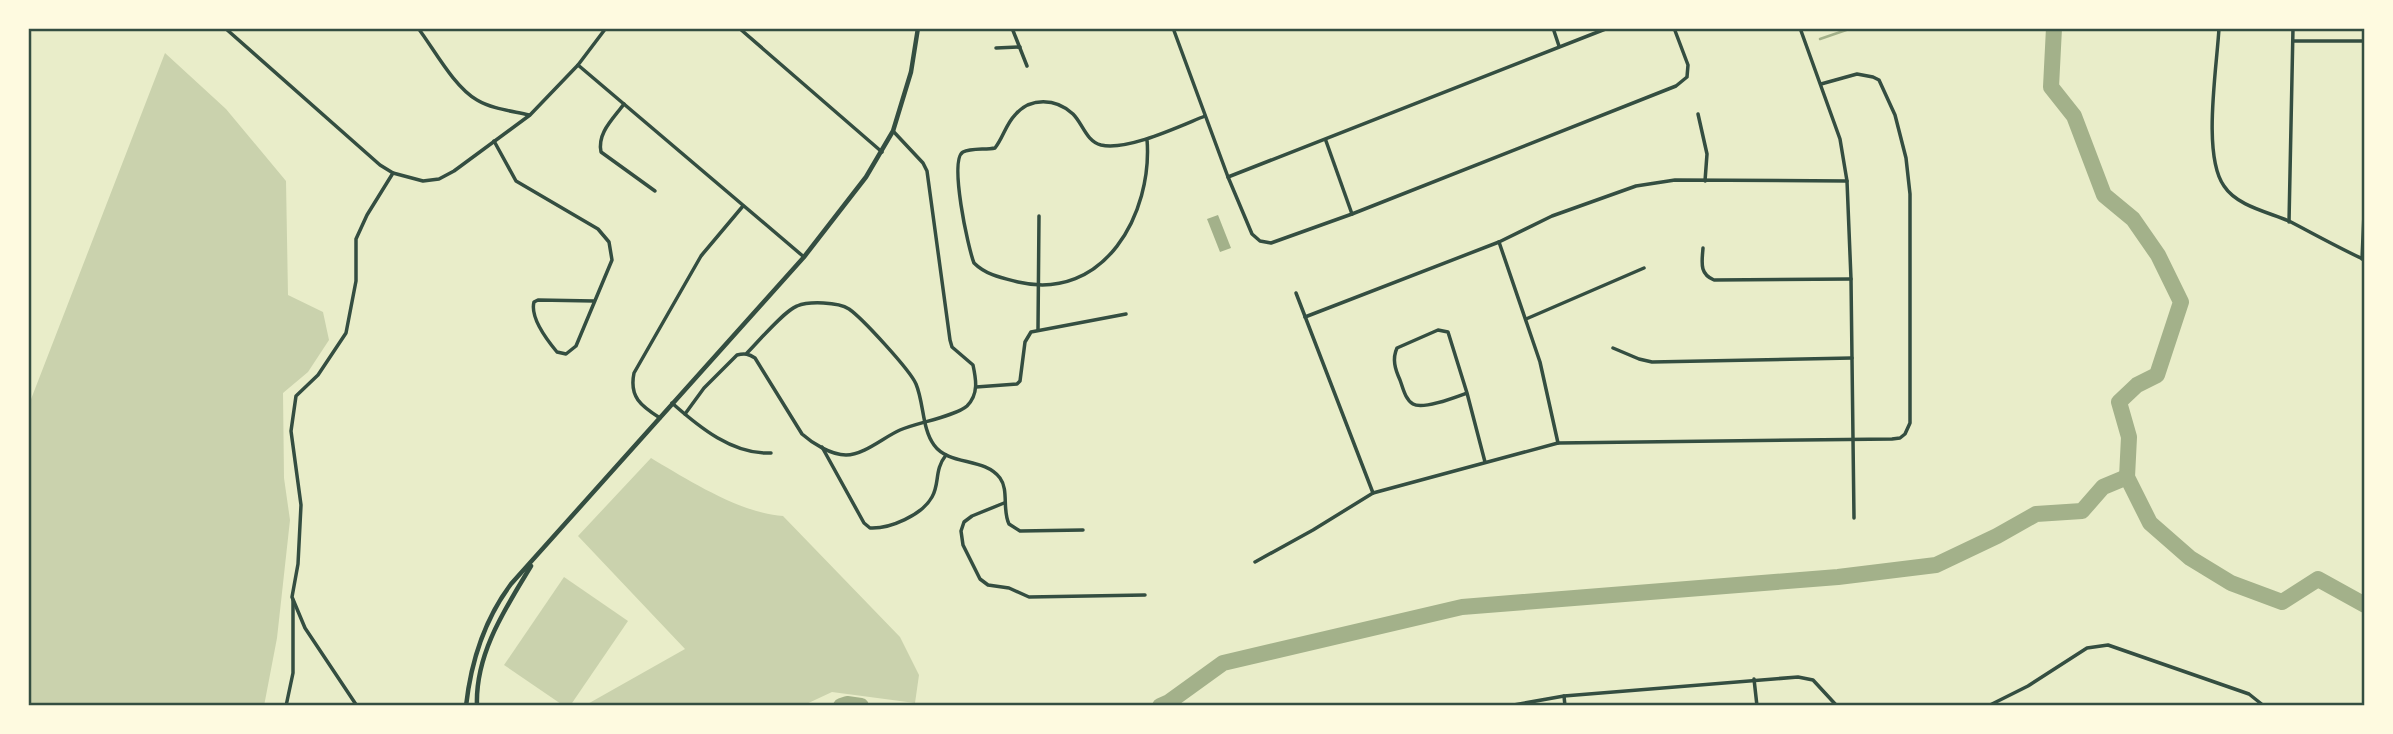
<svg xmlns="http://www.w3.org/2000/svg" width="2393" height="734" viewBox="0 0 2393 734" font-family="Mulish,sans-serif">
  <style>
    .green { fill: #cad2ad }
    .water { fill: #a3b18a }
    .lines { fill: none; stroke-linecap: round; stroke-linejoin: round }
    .stream { stroke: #a3b18a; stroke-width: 2.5 }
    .river { stroke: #a3b18a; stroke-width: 16 }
    .minor { stroke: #344e41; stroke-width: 3.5 }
    .tertiary { stroke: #344e41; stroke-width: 4.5 }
    .neatline { fill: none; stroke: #344e41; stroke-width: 2.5 }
  </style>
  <rect width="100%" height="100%" fill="#e9edc9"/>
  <g class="green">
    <polygon points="165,53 226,109 286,181 288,295 323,312 329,340 308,372 283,393 284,478 290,520 277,638 264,706 28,706 28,407"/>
    <path d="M651 458C686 479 742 514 783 516L900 637 919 675 915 703 832 692 802 706H584L685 649 578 536Z"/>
    <polygon points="564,577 628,621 570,706 564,706 504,665"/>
  </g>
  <polygon class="water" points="1218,215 1231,248 1220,252 1207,219"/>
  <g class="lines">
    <polyline class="stream" points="1820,39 1852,28"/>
    <g class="river">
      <polyline points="2054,28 2051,87 2074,116 2104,195 2133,219 2158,255 2181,302 2157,375 2137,385 2119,402 2129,437 2127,477 2150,523 2190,558 2231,583 2282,602 2318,579 2365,605"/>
      <polyline points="841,706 847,704 861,706"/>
      <polyline points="1160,706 1169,702 1223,663 1462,607 1838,577 1936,565 1997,536 2036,514 2082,511 2103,487 2127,477"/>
    </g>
    <g class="minor">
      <polyline points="225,28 380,165 393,173 423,181 439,179 454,171 530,115 578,65"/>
      <path d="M418 28C434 49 454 87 477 100 492 109 512 111 529 115"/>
      <polyline points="606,28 578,65 804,257"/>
      <polyline points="739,28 882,152"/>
      <polyline points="1012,28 1027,66"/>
      <polyline points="1173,28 1228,177 1252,234 1260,241 1271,243 1352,214 1676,86 1687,77 1688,65 1674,28"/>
      <polyline points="1553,28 1559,46"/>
      <polyline points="1800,28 1840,139 1847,181 1851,279 1854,518"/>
      <path d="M2219 28C2217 67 2202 155 2224 186 2237 206 2268 212 2289 221 2314 234 2339 248 2365 260"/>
      <polyline points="2294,41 2365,41"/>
      <polyline points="996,48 1020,47"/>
      <path d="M624 104C613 119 597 133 601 152L655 191"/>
      <polyline points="1698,114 1707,154 1705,181"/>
      <path d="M1147 139C1153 214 1104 302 1018 282 1002 278 986 275 974 263 968 248 949 160 963 152 971 148 986 150 995 148 1003 138 1006 124 1015 115 1030 97 1056 98 1073 114 1083 124 1086 141 1101 145 1128 151 1180 126 1205 116"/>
      <path d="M494 141 516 181 598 229 609 242 612 260 576 346 566 354 557 352C547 340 530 317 534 302L538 300 594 301"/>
      <polyline points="1326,141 1352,214"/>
      <polyline points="1228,177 1608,28"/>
      <polyline points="2289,222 2293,28"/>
      <polyline points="1499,242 1540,362 1558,443"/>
      <path d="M1703 248C1702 262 1699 274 1714 280L1851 279"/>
      <polyline points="2362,259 2365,191"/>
      <polyline points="1296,293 1373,493"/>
      <polyline points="1305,317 1499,242 1552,216 1636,186 1675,180 1847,181"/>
      <polyline points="1526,319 1644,268"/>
      <polyline points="1038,330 1039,216"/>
      <polyline points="1613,348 1639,359 1652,362 1852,358"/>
      <path d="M747 353C758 342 784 311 797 306 809 301 838 302 849 309 862 318 910 370 916 384 924 403 922 429 934 445 949 466 984 457 1000 478 1009 490 1002 510 1009 524L1020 531 1083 530"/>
      <polyline points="976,387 1017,384 1020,381 1025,342 1031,332 1126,314"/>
      <path d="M1467 393C1456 397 1423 410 1413 404 1405 399 1403 388 1400 380 1395 369 1392 359 1397 348L1438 330 1448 332 1467 393 1485 462"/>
      <path d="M672 403C699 427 733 455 771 453"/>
      <path d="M685 414 704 388 737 355C745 353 749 354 755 358L802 434C812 443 831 455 846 455 864 455 884 437 900 430 916 423 956 416 967 406 979 394 976 379 973 365L952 347 950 340 927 171 923 163 893 131"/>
      <path d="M660 418C641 406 629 397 634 373L701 256 743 206"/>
      <path d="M822 447 864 523 870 528C890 529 922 515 932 497 940 483 934 470 946 455"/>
      <polyline points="1004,503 972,516 964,522 961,531 963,545 980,579 988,585 1009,588 1029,597 1145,595"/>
      <polyline points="1255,562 1313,530 1373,493 1558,443 1892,439 1900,438 1905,434 1910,423 1910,194 1906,158 1895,115 1879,80 1873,77 1857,74 1821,84"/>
      <polyline points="1754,679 1757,706"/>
      <polyline points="1564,696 1565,706"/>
      <polyline points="286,706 293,673 293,600"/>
      <polyline points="357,706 305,628 292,597 298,564 301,505 291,431 296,396 318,375 346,333 356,281 356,239 367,215 393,173"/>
      <polyline points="1508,706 1564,696 1798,677 1813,680 1837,706"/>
      <polyline points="1988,706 2028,686 2087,648 2108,645 2249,694 2264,706"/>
    </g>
    <g class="tertiary">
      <path d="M466 706C471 661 484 620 511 584L804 257 866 177 893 131 911 72 918 28"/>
      <path d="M477 706C475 654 505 609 531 566"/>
    </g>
  </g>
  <rect width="2393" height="734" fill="none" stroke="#fefae0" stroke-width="60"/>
  <rect x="30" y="30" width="2333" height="674" class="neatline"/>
</svg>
